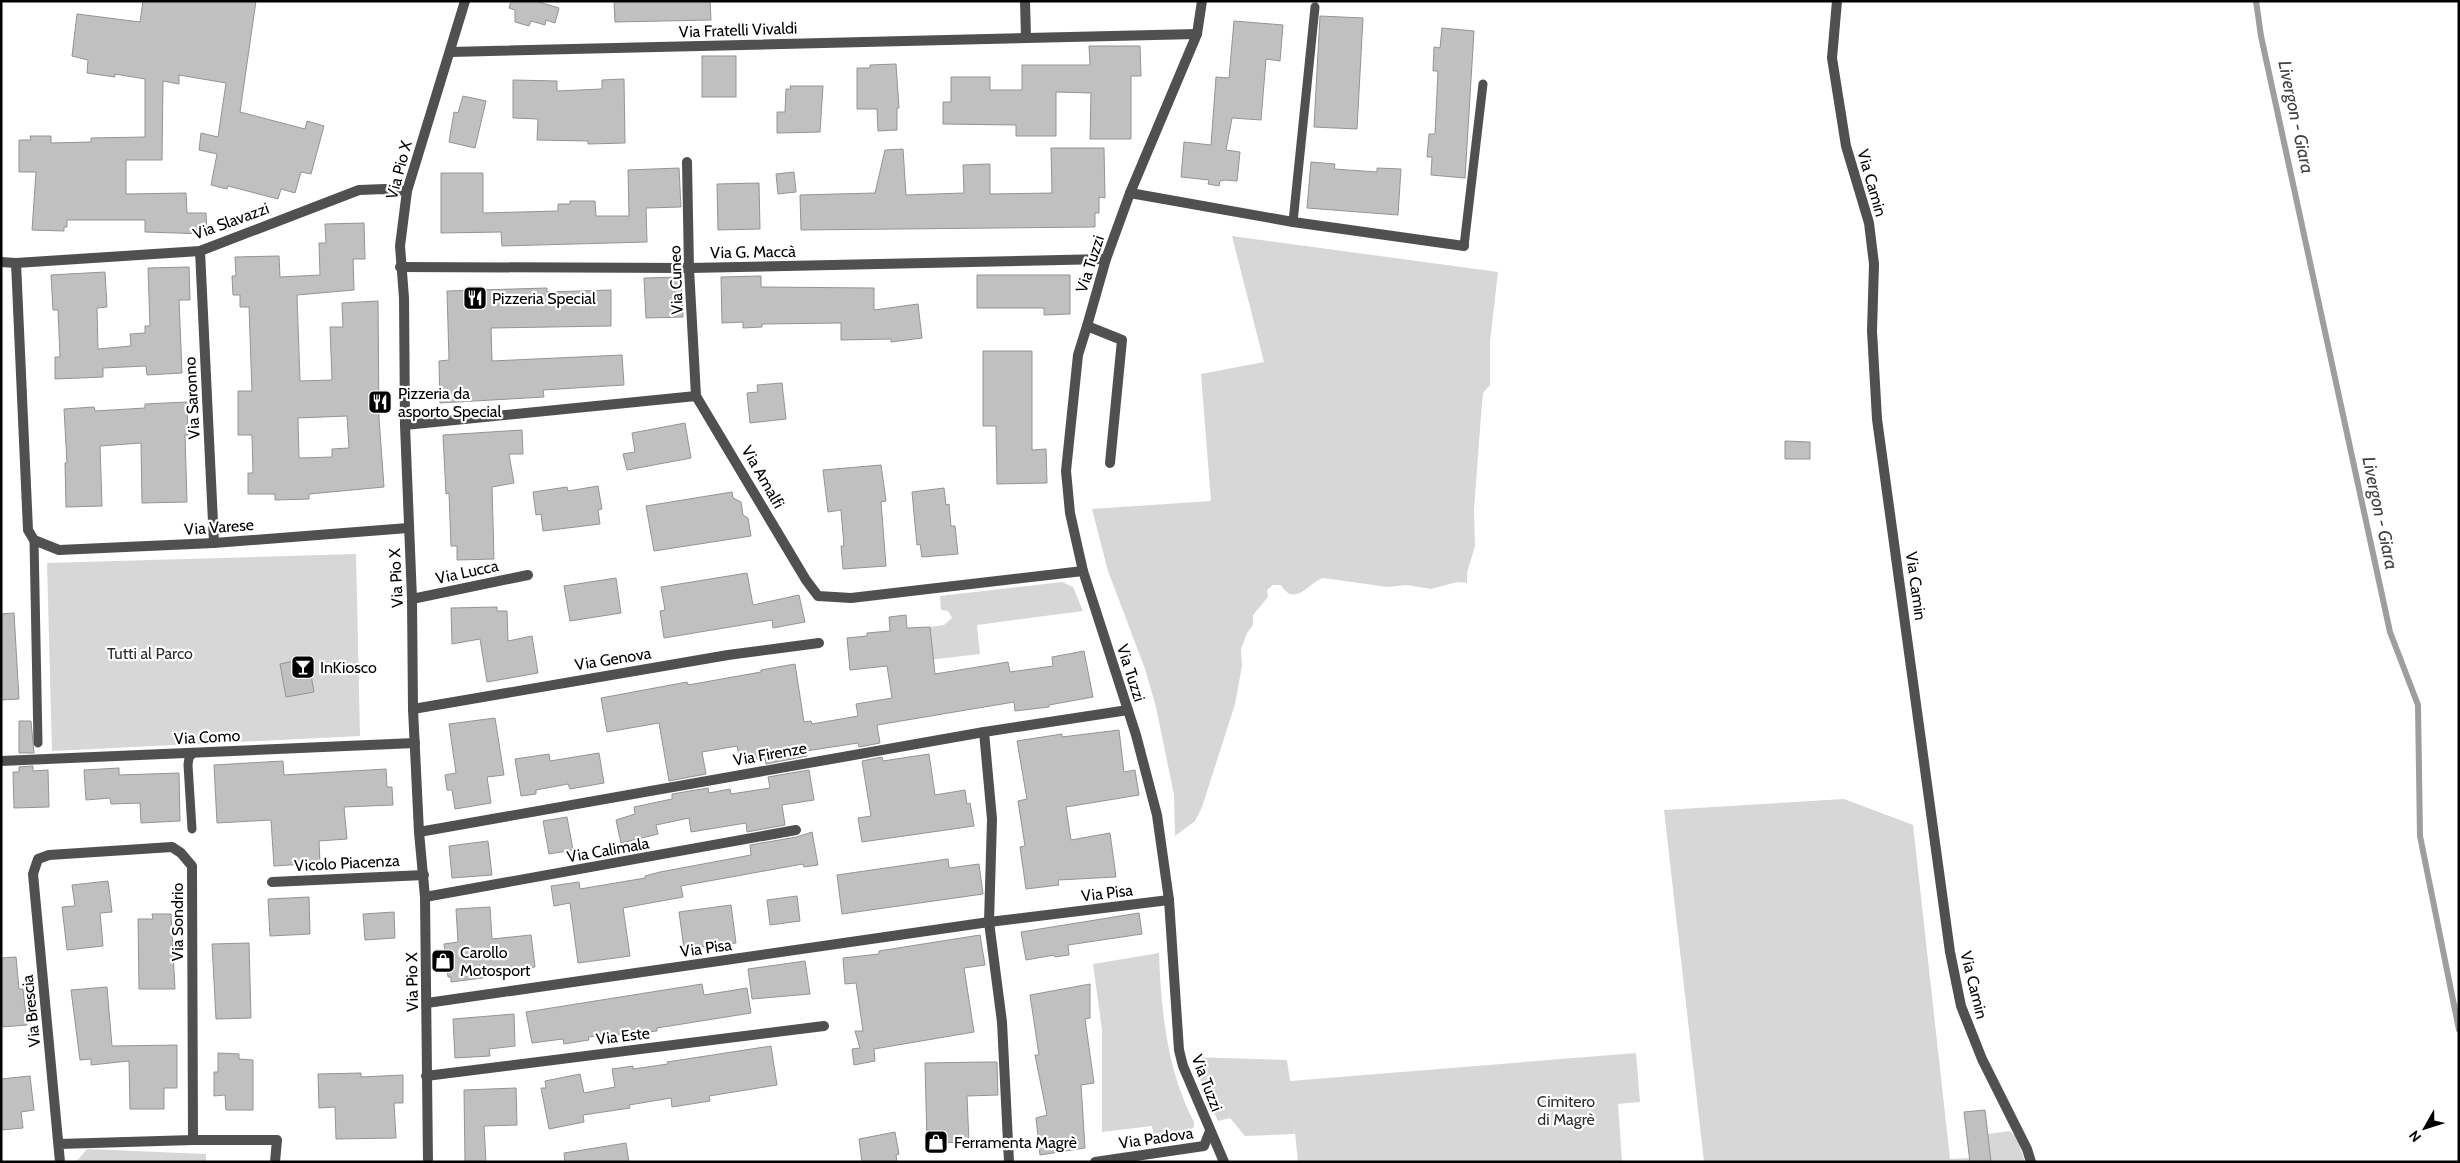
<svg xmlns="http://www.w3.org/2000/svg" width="2460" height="1163" viewBox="0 0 2460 1163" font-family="Cabin,sans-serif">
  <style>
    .green { fill: #d7d7d7 }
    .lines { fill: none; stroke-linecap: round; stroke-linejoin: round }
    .stream { stroke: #9e9e9e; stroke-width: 6 }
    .building { fill: #c0c0c0; stroke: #949494; fill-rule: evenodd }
    .service { stroke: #505050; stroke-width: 9 }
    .minor { stroke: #505050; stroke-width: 10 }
    .tertiary { stroke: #505050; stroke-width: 10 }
    .labels { text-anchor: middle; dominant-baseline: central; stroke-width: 4.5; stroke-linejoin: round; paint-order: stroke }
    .street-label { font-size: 16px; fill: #000; stroke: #fff }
    .poi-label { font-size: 16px; fill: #000; stroke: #fff; text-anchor: start }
    .park-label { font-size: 16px; fill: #2e2e2e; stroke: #fff }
    .water-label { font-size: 18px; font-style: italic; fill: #3f3f3f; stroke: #fff }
  </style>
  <rect width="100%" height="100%" fill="#fff"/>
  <g class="green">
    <path d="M1232 236 1498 272 1490 341V385L1483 393 1481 415 1474 510 1475 546 1467 573V583L1457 582 1431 589 1407 585 1388 587 1323 578C1308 583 1295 608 1281 585H1273L1267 590 1268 597 1253 615V625L1247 633 1241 649 1242 666 1235 704 1202 807 1195 821 1175 836 1174 795 1156 707 1145 669 1108 571 1092 509 1211 501 1201 374 1264 362Z"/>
    <polygon points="356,554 360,736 52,751 47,563"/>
    <polygon points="1062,582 1073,587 1083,611 977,625 980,654 912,662 931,645 930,627 944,625 952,618 948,611 941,610 940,596"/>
    <polygon points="1844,799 1913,825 1950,1159 1969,1158 1964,1112 1985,1110 1988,1134 2010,1131 2017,1138 2025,1162 1704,1162 1664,810"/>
    <path d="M1159 953C1161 1010 1167 1071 1194 1122V1127L1180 1137 1155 1142 1152 1126 1102 1132V1030L1093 964Z"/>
    <polygon points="1636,1053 1640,1102 1618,1104 1622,1162 1298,1162 1293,1112 1295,1134 1245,1136 1230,1118 1218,1121 1208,1101 1192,1057 1287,1060 1290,1081"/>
    <polygon points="87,1149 206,1154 206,1162 76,1162"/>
  </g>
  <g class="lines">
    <polyline class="stream" points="2256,1 2261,36 2390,632 2418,705 2420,836 2459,1030"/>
  </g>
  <g class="building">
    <polygon points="143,1 256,1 240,112 305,129 307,121 324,126 311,174 301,172 295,193 281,189 278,199 228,186 227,189 211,185 217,154 199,150 201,133 218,137 226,83 179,75 179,84 163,81 162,160 126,160 126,194 186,193 187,213 206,213 207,234 145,232 145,220 67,220 67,227 64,227 64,231 32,230 36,172 19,172 19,140 31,140 30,136 51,136 51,143 91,142 91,138 145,137 145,79 115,74 115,77 87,73 88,60 72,56 77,14 140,22"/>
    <polygon points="511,1 535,1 559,8 555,23 546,20 545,25 531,21 529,26 515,22 515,10 509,8"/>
    <polygon points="614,1 710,1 711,20 615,22"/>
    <polygon points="1320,16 1363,18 1357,129 1314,127"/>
    <polygon points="1234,21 1283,25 1280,61 1266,59 1261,120 1232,118 1226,150 1240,152 1237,181 1225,180 1220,181 1219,186 1208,184 1209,180 1181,177 1184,142 1211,145 1216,77 1229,78"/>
    <polygon points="1442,28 1474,31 1465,178 1431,175 1432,157 1427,157 1429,134 1435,134 1438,71 1433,71 1434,47 1440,48"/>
    <polygon points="1089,46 1140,46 1141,76 1131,76 1131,139 1090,139 1091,93 1056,92 1056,136 1016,136 1016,125 943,124 943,102 951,102 951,77 990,77 990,90 1022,90 1022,65 1090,65"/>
    <rect x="702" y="56" width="34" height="41"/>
    <polygon points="896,64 899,108 897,108 897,130 878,131 877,109 857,109 857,68 870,68 870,65"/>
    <polygon points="624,79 625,143 588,144 588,141 537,140 538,119 513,118 513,80 557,81 557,91 602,89 602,80"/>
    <polygon points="790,86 823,86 820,132 777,133 777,112 785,112 786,89 791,89"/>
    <polygon points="463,96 486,101 475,148 449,142 454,112 458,113"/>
    <polygon points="1051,148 1104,148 1105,198 1099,197 1099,213 1095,213 1095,227 801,230 800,195 875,193 885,150 903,149 906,195 964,193 963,165 990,164 990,194 1052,193"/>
    <polygon points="1311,162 1335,164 1334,169 1377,172 1377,168 1401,169 1398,215 1307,208"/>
    <polygon points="679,168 681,207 646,208 647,242 502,246 501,232 441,233 441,173 483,173 483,213 558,211 558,204 570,204 570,201 595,201 596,216 629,216 628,170"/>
    <polygon points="794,172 796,192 778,194 776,174"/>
    <polygon points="759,183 760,229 718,230 717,184"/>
    <path d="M364 223 365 259H353L354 290 297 295 300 381 332 380 330 327H343L342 303 378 301 379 418 384 487 309 494V499L275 500V494H248V473H253L252 435H238V391H252L249 307H240V295H233L232 276H236L235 257 279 256 280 277 320 275 319 243H326L325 224ZM347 416 349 448 332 449V457L299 458 298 418Z"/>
    <polygon points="189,267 190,300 179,300 182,373 147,375 146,366 103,368 103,377 55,379 55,357 60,357 58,310 53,310 51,275 105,272 107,307 97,308 98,349 131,346 130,334 145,333 145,326 150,326 148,268"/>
    <polygon points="977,275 1070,275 1070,314 1044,315 1044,308 977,308"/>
    <polygon points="761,276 761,287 874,288 874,310 918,304 922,338 891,342 891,339 841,340 841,323 762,324 762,327 743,328 743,322 722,323 721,277"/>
    <polygon points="681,277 683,317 646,318 644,278"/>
    <polygon points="547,288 547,292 611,290 611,326 491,328 492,361 622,355 624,385 543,390 544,397 440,403 439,361 449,360 447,291"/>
    <polygon points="983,351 1032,351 1032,450 1046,449 1047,483 997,484 996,426 983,426"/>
    <polygon points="782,383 786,419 750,423 747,393 758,392 757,385"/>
    <polygon points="187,402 188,435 185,435 187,502 142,503 141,443 100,446 102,506 66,507 65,463 67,463 64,409 94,407 95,411 145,408 145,404"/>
    <polygon points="685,423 691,458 627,470 623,454 635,452 632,433"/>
    <polygon points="522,430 523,454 509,454 514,483 492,487 494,559 457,560 457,546 451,546 449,493 446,494 443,435"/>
    <polygon points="1785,441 1810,442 1810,459 1785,459"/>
    <polygon points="881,465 886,501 881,502 886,566 843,569 841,546 844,546 841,510 828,512 823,470"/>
    <polygon points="598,486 602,509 598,510 600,524 543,531 541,514 536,515 533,492 567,487 568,491"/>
    <polygon points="944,488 946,505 949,504 951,526 955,526 958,554 922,557 920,544 917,545 912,492"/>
    <polygon points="732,492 733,498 741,502 743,515 748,518 751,536 654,551 646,506"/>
    <polygon points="747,573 753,605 799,595 805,622 773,628 772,620 664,638 660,611 665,610 661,587"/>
    <polygon points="616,578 621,613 570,621 564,586"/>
    <polygon points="497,607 497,611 507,611 508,641 532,636 538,673 487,682 480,639 452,644 451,608"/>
    <polygon points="14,613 19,699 1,700 1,614"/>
    <polygon points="906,615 907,628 930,627 935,674 1008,662 1010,672 1053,666 1052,657 1084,651 1093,697 1049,705 1049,707 1015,711 1014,702 877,725 880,743 859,747 858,743 806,751 807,756 766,764 765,758 740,761 737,746 702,752 706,774 669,781 659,723 607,732 601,698 687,682 688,685 761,672 761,670 795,664 804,722 811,721 812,724 858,716 856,704 892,698 887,666 850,670 847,638 867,636 867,633 890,631 889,617"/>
    <polygon points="308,658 314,692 286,697 280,664"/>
    <polygon points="495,718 504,775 487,777 491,803 455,809 452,790 447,790 445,775 456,773 449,724"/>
    <polygon points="19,721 31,721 34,753 19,753"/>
    <polygon points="1119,730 1124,772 1135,770 1139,795 1066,807 1071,840 1110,833 1116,877 1058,880 1059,885 1026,889 1020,847 1025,846 1018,801 1027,799 1017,741 1062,734 1062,737"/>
    <polygon points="599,753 604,783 570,789 568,784 536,790 536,794 521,796 515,759 549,754 550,761"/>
    <polygon points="929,754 935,795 965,790 967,804 970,803 974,826 862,842 858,818 871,816 862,761 882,757 883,761"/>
    <polygon points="283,761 284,775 386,769 387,787 392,787 393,805 344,807 347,839 319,841 320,863 274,866 271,820 217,823 214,765"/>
    <polygon points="33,766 33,771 48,770 49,807 14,808 13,772 19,772 19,767"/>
    <polygon points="119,768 119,775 179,773 180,821 141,823 140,803 111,804 110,798 86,800 84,770"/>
    <polygon points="809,770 814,800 782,805 785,825 747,832 746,823 691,832 689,818 656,825 658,834 621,843 616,820 635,814 634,807 672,799 672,794 708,788 709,793 730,789 731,794 770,788 768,777"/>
    <polygon points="567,817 573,850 549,854 543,821"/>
    <polygon points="812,832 818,865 804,867 803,864 681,886 683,897 623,908 630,956 578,963 570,903 554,906 551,886 579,882 580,889 645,878 645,876 660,872 751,855 750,845 797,837"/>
    <polygon points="488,841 492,875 452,878 449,846"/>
    <polygon points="948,859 949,868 979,864 983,894 842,914 837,875"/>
    <polygon points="108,881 112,912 100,913 103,946 67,950 62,907 75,906 72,885"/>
    <polygon points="797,896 800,921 770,925 767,900"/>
    <polygon points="309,897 310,934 270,936 268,899"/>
    <polygon points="731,905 736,943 684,949 679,912"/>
    <polygon points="490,907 492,939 531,935 535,967 490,974 490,977 451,982 451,977 448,977 444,944 458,942 456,909"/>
    <polygon points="394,912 395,938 365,940 363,914"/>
    <polygon points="1139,913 1142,934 1068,945 1069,955 1055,957 1054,955 1026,960 1021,932"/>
    <polygon points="152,914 171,914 175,989 139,989 138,919 153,919"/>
    <polygon points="980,935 985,965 964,968 974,1032 874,1049 875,1061 854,1065 852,1049 860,1048 855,1031 863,1031 856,983 845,984 843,958 879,954 879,951"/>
    <polygon points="249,943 251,1018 216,1019 212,944"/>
    <polygon points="16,957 19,989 23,989 27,1025 1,1027 1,958"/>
    <polygon points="805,961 810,994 752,999 748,969"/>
    <polygon points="702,984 704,995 747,988 751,1013 657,1028 657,1031 588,1037 589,1040 564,1044 563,1039 532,1043 526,1012"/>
    <polygon points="1090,984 1090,1018 1085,1019 1094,1083 1081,1085 1085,1148 1040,1155 1036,1118 1047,1115 1035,1055 1039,1055 1030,995"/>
    <polygon points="107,987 112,1046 177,1045 177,1088 164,1088 164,1109 130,1109 129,1061 91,1065 91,1059 80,1060 71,990"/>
    <polygon points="514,1014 515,1046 489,1049 490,1056 455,1058 453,1019"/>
    <polygon points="771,1046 777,1085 709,1096 710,1101 672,1107 671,1098 629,1105 630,1108 583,1115 584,1122 549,1129 541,1088 546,1088 545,1081 580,1074 584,1093 615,1087 612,1069 633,1066 633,1069 668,1064 667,1062"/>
    <polygon points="218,1053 239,1054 239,1059 253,1060 253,1110 226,1110 225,1095 214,1096 214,1072 218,1072"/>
    <polygon points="984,1062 997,1062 998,1095 967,1096 969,1142 927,1143 925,1063"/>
    <polygon points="361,1073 361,1077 403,1075 403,1103 394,1103 396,1138 336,1139 335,1107 319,1108 318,1074"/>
    <polygon points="30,1076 34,1110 21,1112 23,1128 1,1130 1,1079"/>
    <polygon points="516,1088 517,1125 484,1126 486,1162 465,1162 464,1090"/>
    <polygon points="1985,1110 1991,1162 1970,1162 1964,1112"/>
    <polygon points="895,1132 899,1154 896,1155 897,1162 862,1162 859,1139"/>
    <polygon points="626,1143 629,1162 565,1162 564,1153"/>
  </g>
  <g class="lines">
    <g class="service">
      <polyline points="1293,222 1315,7"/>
      <polyline points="1464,246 1483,84"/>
      <polyline points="34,540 38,743"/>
      <polyline points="192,829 188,765 189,758 193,753"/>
    </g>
    <g class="minor">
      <polyline points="1025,1 1026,37"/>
      <polyline points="1202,1 1197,34 1130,193 1106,259 1087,326 1078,355 1066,471 1070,513 1083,571 1136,735 1157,815 1169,900 1179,1050 1183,1066 1224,1162"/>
      <polyline points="1837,1 1832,58 1846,146 1869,223 1874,264 1872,331 1877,419 1950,952 1961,1006 1982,1059 2027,1149 2031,1162"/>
      <polyline points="450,52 1197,34"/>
      <polyline points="687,162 689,268 696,396"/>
      <polyline points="1130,193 1293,222 1464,246"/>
      <polyline points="200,251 214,543"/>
      <polyline points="1,262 16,263 200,251 359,190 385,189 407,191"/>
      <polyline points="16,263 28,530 34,540 59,550 214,543 408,528"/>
      <polyline points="400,267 689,268 1106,259"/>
      <polyline points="1087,326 1122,340 1110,463"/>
      <polyline points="405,425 696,396 806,580 818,596 851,598 1083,571"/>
      <polyline points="412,599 528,575"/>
      <polyline points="413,709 728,655 819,643"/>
      <polyline points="984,732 992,819 989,922 1002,1022 1009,1162"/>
      <polyline points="1,761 415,743"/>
      <polyline points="419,832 984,732 1128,710"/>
      <polyline points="272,882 424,875"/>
      <polyline points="425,897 796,830"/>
      <polyline points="427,1003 989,922 1169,900"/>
      <polyline points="426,1076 824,1026"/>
      <polyline points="193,1140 277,1140 275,1162"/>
      <polyline points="59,1144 193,1140 192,866 181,853 172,847 49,855 38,859 33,874 60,1162"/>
      <polyline points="1095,1162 1204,1146 1210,1131"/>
    </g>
    <polyline class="tertiary" points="428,1162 425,897 419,832 413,709 412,599 405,425 404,298 400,246 407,191 465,1"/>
  </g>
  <defs>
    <g id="restaurant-square" transform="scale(1.25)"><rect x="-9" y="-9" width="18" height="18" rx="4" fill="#000" stroke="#fff"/><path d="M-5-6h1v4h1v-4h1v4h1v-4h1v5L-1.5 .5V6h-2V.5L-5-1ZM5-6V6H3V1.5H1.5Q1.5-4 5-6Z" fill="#fff"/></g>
    <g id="bar-square" transform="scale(1.25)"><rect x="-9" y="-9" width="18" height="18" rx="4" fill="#000" stroke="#fff"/><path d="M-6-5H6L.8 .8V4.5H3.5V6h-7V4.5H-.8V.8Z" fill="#fff"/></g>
    <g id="shop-square" transform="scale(1.25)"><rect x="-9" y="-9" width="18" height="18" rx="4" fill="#000" stroke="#fff"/><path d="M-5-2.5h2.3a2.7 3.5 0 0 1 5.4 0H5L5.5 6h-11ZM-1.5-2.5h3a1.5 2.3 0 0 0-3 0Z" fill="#fff"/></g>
  </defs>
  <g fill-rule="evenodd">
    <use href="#restaurant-square" x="475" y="298"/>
    <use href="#restaurant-square" x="380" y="402"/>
    <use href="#bar-square" x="303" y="667"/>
    <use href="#shop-square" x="443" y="961"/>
    <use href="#shop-square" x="936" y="1142"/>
  </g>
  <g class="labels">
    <g class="street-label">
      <text transform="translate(738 30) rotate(-2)">Via Fratelli Vivaldi</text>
      <text transform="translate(399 170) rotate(-75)">Via Pio X</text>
      <text transform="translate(1872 183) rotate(74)">Via Camin</text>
      <text transform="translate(231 221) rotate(-20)">Via Slavazzi</text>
      <text transform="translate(753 252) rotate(-1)">Via G. Maccà</text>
      <text transform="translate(1090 264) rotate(-72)">Via Tuzzi</text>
      <text transform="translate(676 280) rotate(-92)">Via Cuneo</text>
      <text transform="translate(192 398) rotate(-93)">Via Saronno</text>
      <text transform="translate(763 477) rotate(60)">Via Amalfi</text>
      <text transform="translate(219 527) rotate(-4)">Via Varese</text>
      <text transform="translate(467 572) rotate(-12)">Via Lucca</text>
      <text transform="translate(396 578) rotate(-93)">Via Pio X</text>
      <text transform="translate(1916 586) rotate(82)">Via Camin</text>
      <text transform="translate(613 659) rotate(-9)">Via Genova</text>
      <text transform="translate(1131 673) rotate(72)">Via Tuzzi</text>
      <text transform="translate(207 737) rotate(-3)">Via Como</text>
      <text transform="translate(770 754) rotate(-10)">Via Firenze</text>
      <text transform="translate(608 850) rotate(-10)">Via Calimala</text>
      <text transform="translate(347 863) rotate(-3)">Vicolo Piacenza</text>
      <text transform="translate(1107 893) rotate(-7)">Via Pisa</text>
      <text transform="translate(177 922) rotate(-90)">Via Sondrio</text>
      <text transform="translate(706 948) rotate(-8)">Via Pisa</text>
      <text transform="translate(412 982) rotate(-91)">Via Pio X</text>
      <text transform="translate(1974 985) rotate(76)">Via Camin</text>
      <text transform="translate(31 1011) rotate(-96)">Via Brescia</text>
      <text transform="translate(623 1036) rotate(-7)">Via Este</text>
      <text transform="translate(1207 1083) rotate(69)">Via Tuzzi</text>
      <text transform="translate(1156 1138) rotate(-8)">Via Padova</text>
    </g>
    <g class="poi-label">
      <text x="492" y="298">Pizzeria Special</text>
      <text x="398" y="393">Pizzeria da<tspan x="398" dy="18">asporto Special</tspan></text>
      <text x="320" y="667">InKiosco</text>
      <text x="460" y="952">Carollo<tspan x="460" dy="18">Motosport</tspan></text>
      <text x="954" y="1142">Ferramenta Magrè</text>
    </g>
    <g class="park-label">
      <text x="150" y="653">Tutti al Parco</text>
      <text x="1566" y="1101">Cimitero<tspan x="1566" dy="18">di Magrè</tspan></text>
    </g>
    <g class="water-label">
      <text transform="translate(2296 117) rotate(78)">Livergon - Giara</text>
      <text transform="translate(2380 513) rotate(78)">Livergon - Giara</text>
    </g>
  </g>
  <rect width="2460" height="1163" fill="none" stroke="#000000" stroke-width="5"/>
  <g transform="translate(2425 1128) rotate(231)" stroke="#ffffff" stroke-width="4" paint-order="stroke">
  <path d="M0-4L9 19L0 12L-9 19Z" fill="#000000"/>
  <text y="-8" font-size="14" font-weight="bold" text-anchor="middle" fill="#000000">N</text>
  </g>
</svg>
